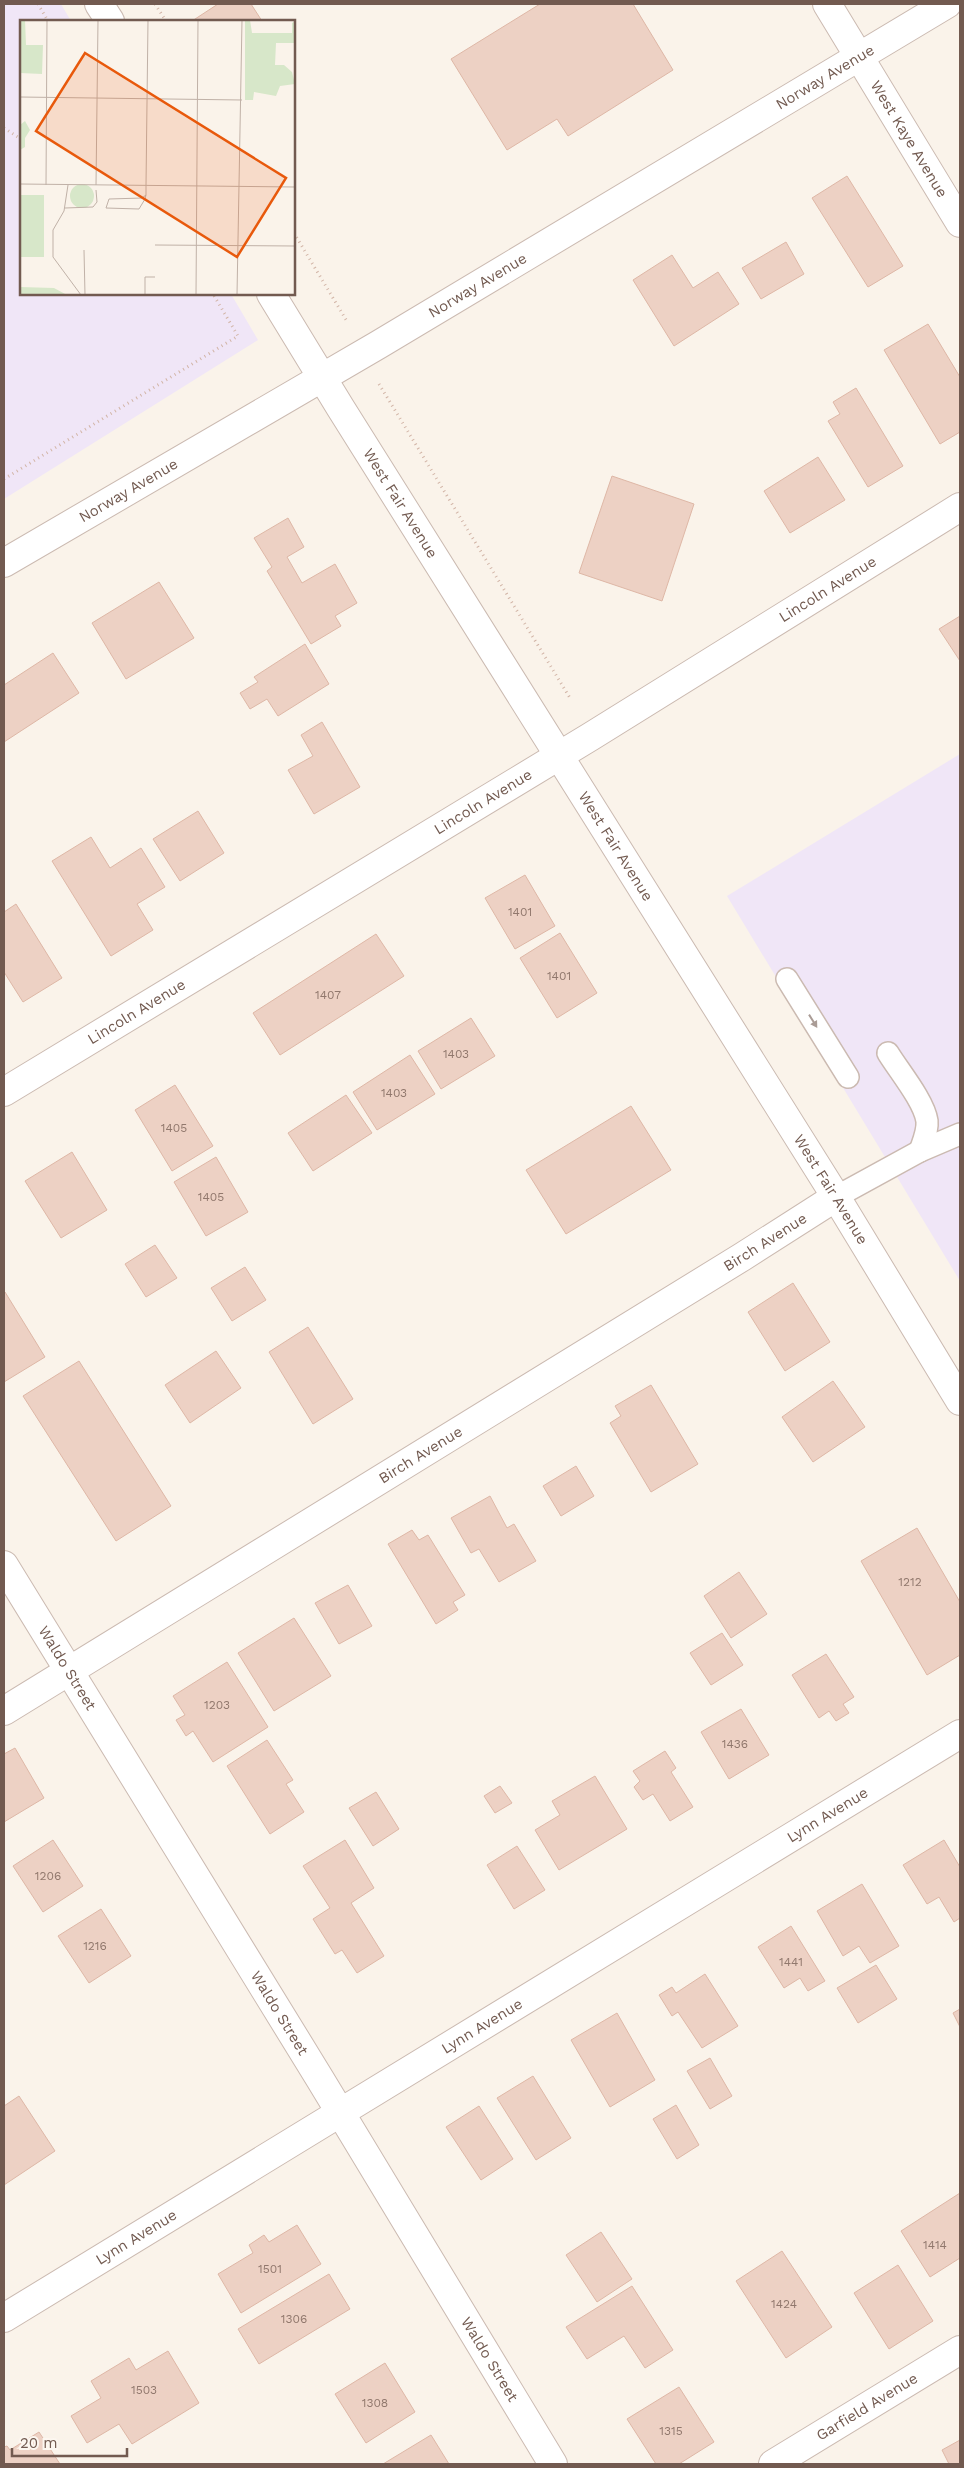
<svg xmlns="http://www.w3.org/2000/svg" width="964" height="2468" viewBox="0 0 964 2468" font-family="'Work Sans',sans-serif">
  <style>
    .education { fill: #f0e6f7 }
    .building { fill: #edd1c4; stroke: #deb7a6 }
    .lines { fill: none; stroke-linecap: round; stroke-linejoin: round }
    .service-casing { stroke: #cbbab1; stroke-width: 24 }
    .minor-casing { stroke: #cbbab1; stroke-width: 30 }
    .tertiary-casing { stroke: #cbbab1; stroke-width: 30 }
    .path { stroke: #d2b5a7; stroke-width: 3; stroke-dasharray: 1 4; stroke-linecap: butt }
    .service { stroke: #fff; stroke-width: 21 }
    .minor { stroke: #fff; stroke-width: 28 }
    .tertiary { stroke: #fff; stroke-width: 28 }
    .oneway { fill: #aa9c96 }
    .labels { text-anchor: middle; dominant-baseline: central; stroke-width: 4; stroke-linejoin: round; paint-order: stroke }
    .number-label { font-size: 12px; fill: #91786d }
    .street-label { font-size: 15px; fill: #725a50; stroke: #fdf7f0 }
    .inset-road { fill: none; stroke: #c0b1a7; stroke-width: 1 }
    .view { fill: #e8590c; fill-opacity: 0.15; stroke: #e8590c; stroke-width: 2.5 }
    .inset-edge { fill: none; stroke: #725a50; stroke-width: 2.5 }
  </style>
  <rect width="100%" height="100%" fill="#faf3ea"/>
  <g class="education">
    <polygon points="4,4 61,4 71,21 21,21 21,294 231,294 258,340 4,499"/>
    <polygon points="960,754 960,1281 727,896"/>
  </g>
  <g class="building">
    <polygon points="218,4 251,4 262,21 192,21"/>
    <polygon points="540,4 633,4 673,70 568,136 557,119 507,150 451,59"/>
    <polygon points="847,176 903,266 868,287 812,198"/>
    <polygon points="786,242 804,274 761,299 742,268"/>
    <polygon points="672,255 693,288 718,272 739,304 674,346 633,280"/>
    <polygon points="928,324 960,377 960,432 940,444 884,350"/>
    <polygon points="856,388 903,466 868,487 828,421 840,414 833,402"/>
    <polygon points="818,457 845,500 790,533 764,491"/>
    <polygon points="612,476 694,504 662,601 579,573"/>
    <polygon points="288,518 304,547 287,557 302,583 335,564 357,603 335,616 341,626 311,644 267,571 272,567 254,538"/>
    <polygon points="159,582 194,638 126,679 92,623"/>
    <polygon points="960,616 960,661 939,629"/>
    <polygon points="305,644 329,684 278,716 267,699 250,709 240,693 258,682 254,677"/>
    <polygon points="53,653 79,693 4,742 4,685"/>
    <polygon points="322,722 360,787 314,814 288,770 313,756 301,735"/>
    <polygon points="198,811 224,853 180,881 153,839"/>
    <polygon points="91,837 110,868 141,848 165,887 137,904 153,930 111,956 52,861"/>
    <polygon points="525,875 555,926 515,949 485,898"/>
    <polygon points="16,904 62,978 23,1002 4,972 4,912"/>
    <polygon points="560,933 597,993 557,1018 520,958"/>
    <polygon points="376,934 404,976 280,1055 253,1013"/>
    <polygon points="471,1018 495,1056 441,1089 418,1051"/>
    <polygon points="410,1055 435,1094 377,1130 353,1092"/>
    <polygon points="175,1085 213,1146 172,1171 135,1110"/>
    <polygon points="346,1095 372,1133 313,1171 288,1133"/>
    <polygon points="631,1106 671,1170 566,1234 526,1170"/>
    <polygon points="72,1152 107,1210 61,1238 25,1181"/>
    <polygon points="216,1157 248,1212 206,1236 174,1182"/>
    <polygon points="155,1245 177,1278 146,1297 125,1264"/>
    <polygon points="245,1267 266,1300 232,1321 211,1288"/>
    <polygon points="793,1283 830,1342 785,1371 748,1312"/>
    <polygon points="5,1292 45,1357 4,1382 4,1293"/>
    <polygon points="308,1327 353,1399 313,1424 269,1352"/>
    <polygon points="216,1351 241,1388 190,1423 165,1385"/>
    <polygon points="79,1361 171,1506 116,1541 23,1396"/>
    <polygon points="833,1381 865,1427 813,1462 782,1417"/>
    <polygon points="651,1385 698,1464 651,1492 610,1423 621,1416 615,1406"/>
    <polygon points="576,1466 594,1496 561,1516 543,1486"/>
    <polygon points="490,1496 507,1528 514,1524 536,1561 499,1582 479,1549 471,1553 451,1518"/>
    <polygon points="917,1528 960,1602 960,1655 927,1675 861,1561"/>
    <polygon points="412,1530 419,1540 428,1535 465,1595 453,1602 458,1610 436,1624 388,1544"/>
    <polygon points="739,1572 767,1614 731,1638 704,1596"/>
    <polygon points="348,1585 372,1626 339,1644 315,1603"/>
    <polygon points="294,1618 331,1676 274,1711 238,1653"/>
    <polygon points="722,1633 743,1665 711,1685 690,1653"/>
    <polygon points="826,1654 854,1697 843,1704 849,1713 836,1721 829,1711 819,1718 792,1675"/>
    <polygon points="227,1662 268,1727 213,1762 193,1731 186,1736 176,1720 185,1715 173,1696"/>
    <polygon points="741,1709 769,1755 729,1779 701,1732"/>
    <polygon points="267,1740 293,1780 286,1784 304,1812 270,1834 227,1766"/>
    <polygon points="15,1748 44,1798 4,1822 4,1754"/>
    <polygon points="665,1751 676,1768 671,1772 693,1807 670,1821 653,1794 643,1800 634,1787 640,1781 633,1771"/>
    <polygon points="595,1776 627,1829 559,1870 535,1830 560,1815 552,1801"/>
    <polygon points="500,1786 512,1803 495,1813 484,1796"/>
    <polygon points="376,1792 399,1829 373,1846 349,1808"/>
    <polygon points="53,1840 83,1886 43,1912 13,1866"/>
    <polygon points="345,1840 374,1888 351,1903 384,1956 357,1973 342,1950 335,1954 313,1919 330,1908 303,1866"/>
    <polygon points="944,1840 960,1867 960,1918 954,1922 939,1897 927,1904 903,1865"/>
    <polygon points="517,1846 545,1890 514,1909 487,1865"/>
    <polygon points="862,1884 899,1946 870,1963 859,1946 843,1956 817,1911"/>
    <polygon points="101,1909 131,1956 89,1983 58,1936"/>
    <polygon points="791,1926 825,1981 808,1991 800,1978 784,1988 758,1947"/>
    <polygon points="876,1965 897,1999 858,2023 837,1988"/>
    <polygon points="705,1974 738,2026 702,2048 678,2012 672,2016 659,1995 672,1987 676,1993"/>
    <polygon points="960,2009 960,2027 953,2013"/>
    <polygon points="617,2013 655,2080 610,2107 571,2040"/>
    <polygon points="710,2058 732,2096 710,2109 687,2071"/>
    <polygon points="533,2076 571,2138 536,2160 497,2098"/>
    <polygon points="19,2096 55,2151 4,2185 4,2106"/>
    <polygon points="676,2105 699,2145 677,2159 653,2119"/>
    <polygon points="479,2106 513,2159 481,2180 446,2127"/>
    <polygon points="960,2193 960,2258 930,2277 901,2231"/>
    <polygon points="297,2225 321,2264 241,2313 218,2274 253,2253 249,2245 264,2235 269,2242"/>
    <polygon points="601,2232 632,2279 597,2302 566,2255"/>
    <polygon points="782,2251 832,2327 786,2358 736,2281"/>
    <polygon points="898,2265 933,2321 889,2349 854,2293"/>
    <polygon points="329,2274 350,2309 259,2364 238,2329"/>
    <polygon points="632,2286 673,2350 645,2368 624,2336 587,2359 566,2327"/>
    <polygon points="168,2351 199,2403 132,2444 119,2424 87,2443 71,2416 101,2398 91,2381 129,2358 136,2370"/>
    <polygon points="385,2363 415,2412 366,2443 335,2394"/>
    <polygon points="679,2387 714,2442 679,2464 656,2464 627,2419"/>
    <polygon points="39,2432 60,2464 4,2464 4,2447 7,2446 10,2450"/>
    <polygon points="431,2435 449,2464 383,2464"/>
    <polygon points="960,2440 960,2464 949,2464 942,2450"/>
  </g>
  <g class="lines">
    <g class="service-casing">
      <g id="service">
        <polyline points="787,979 848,1077"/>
        <path d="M888 1053C899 1071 924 1101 927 1121 928 1131 923 1142 920 1151"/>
        <polyline points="836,1197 920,1151 960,1134"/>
      </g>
    </g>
    <g class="minor-casing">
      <g id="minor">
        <path id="s1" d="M827 4 960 223"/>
        <path id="s2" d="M4 563 378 345 947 4"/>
        <path id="s3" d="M4 1565 320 2079 553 2464"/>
        <path id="s4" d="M4 1711 742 1257 836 1197"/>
        <path id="s5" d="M4 2318 960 1734"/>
        <path id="s6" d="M773 2464 960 2350"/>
      </g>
    </g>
    <g class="tertiary-casing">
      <g id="tertiary">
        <polyline points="99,4 110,21"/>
        <path id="s7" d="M271 294 340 407 836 1197 960 1401"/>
        <path id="s8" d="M4 1092 590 737 960 507"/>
      </g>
    </g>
    <g class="path">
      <polyline points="38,4 48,21"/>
      <polyline points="155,4 166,21"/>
      <polyline points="4,128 21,139"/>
      <polyline points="294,233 348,323"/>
      <polyline points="379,384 570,698"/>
      <polyline points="4,479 238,336 213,294"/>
    </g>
    <use href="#service" class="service"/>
    <use href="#minor" class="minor"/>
    <use href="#tertiary" class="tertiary"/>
  </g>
  <defs><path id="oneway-solid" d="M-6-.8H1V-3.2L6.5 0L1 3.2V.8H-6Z" transform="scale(1.25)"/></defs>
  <use class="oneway" href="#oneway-solid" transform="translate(813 1021) rotate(58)"/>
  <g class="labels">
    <g class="number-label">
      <text x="520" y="912">1401</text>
      <text x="559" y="976">1401</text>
      <text x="328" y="995">1407</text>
      <text x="456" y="1054">1403</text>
      <text x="394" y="1093">1403</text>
      <text x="174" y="1128">1405</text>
      <text x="211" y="1197">1405</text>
      <text x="910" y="1582">1212</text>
      <text x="217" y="1705">1203</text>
      <text x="735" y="1744">1436</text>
      <text x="48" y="1876">1206</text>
      <text x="95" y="1946">1216</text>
      <text x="791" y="1962">1441</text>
      <text x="935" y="2245">1414</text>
      <text x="270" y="2269">1501</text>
      <text x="784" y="2304">1424</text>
      <text x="294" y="2319">1306</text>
      <text x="144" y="2390">1503</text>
      <text x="375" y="2403">1308</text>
      <text x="671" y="2431">1315</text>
    </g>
    <g class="street-label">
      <text stroke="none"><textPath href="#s2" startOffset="954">Norway Avenue</textPath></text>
      <text stroke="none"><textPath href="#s1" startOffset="158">West Kaye Avenue</textPath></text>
      <text stroke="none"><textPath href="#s2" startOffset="549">Norway Avenue</textPath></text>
      <text stroke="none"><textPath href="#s2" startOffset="144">Norway Avenue</textPath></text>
      <text stroke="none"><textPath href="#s7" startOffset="246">West Fair Avenue</textPath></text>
      <text stroke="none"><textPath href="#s8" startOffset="965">Lincoln Avenue</textPath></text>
      <text stroke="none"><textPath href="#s8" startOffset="560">Lincoln Avenue</textPath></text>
      <text stroke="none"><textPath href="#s7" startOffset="651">West Fair Avenue</textPath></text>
      <text stroke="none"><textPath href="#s8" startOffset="155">Lincoln Avenue</textPath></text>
      <text stroke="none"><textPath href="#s7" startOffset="1056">West Fair Avenue</textPath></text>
      <text stroke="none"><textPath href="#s4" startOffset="894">Birch Avenue</textPath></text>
      <text stroke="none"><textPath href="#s4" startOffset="489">Birch Avenue</textPath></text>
      <text stroke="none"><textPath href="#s3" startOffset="121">Waldo Street</textPath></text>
      <text stroke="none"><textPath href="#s5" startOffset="965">Lynn Avenue</textPath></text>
      <text stroke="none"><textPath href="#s3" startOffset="526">Waldo Street</textPath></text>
      <text stroke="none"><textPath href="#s5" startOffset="560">Lynn Avenue</textPath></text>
      <text stroke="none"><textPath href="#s5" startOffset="155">Lynn Avenue</textPath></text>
      <text stroke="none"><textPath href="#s3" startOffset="931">Waldo Street</textPath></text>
      <text stroke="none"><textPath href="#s6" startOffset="110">Garfield Avenue</textPath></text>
    </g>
  </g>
  <g transform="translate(20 20)">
    <rect width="275" height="275" fill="#faf3ea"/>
    <path d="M0 0H5L6 25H23L22 54 0 53ZM225 0H230L232 13H272V3L275 1V23H256L255 45H264L272 52 275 64 260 66 256 76 234 72 233 80H225ZM5 101 10 110 5 118V127L0 130V105ZM50 176a12 12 0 1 1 24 0a12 12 0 1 1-24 0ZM0 175H24V237H0ZM0 267 34 268 47 275H0Z" fill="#d7e7c9"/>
    <path class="inset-road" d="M0 77 222 80M0 164 275 167M26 165 27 0M48 165 44 191 33 210V237L61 275M76 165 78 0M126 175 122 178 89 179 86 188 119 189 125 179 126 175V165L128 0M45 188 73 187 77 182 76 170M135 225 275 226M64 230 65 275M125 275V257H135M176 275 178 0M217 275 222 0"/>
    <path class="view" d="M65 33 266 158 217 237 16 111Z"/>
    <rect width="275" height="275" class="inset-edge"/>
  </g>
  <rect width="964" height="2468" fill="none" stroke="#725a50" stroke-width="10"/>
  <path d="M12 2448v8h115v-8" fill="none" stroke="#725a50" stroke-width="2.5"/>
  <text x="20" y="2448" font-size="15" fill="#725a50" stroke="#fdf7f0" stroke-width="4" paint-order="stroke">20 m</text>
</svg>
